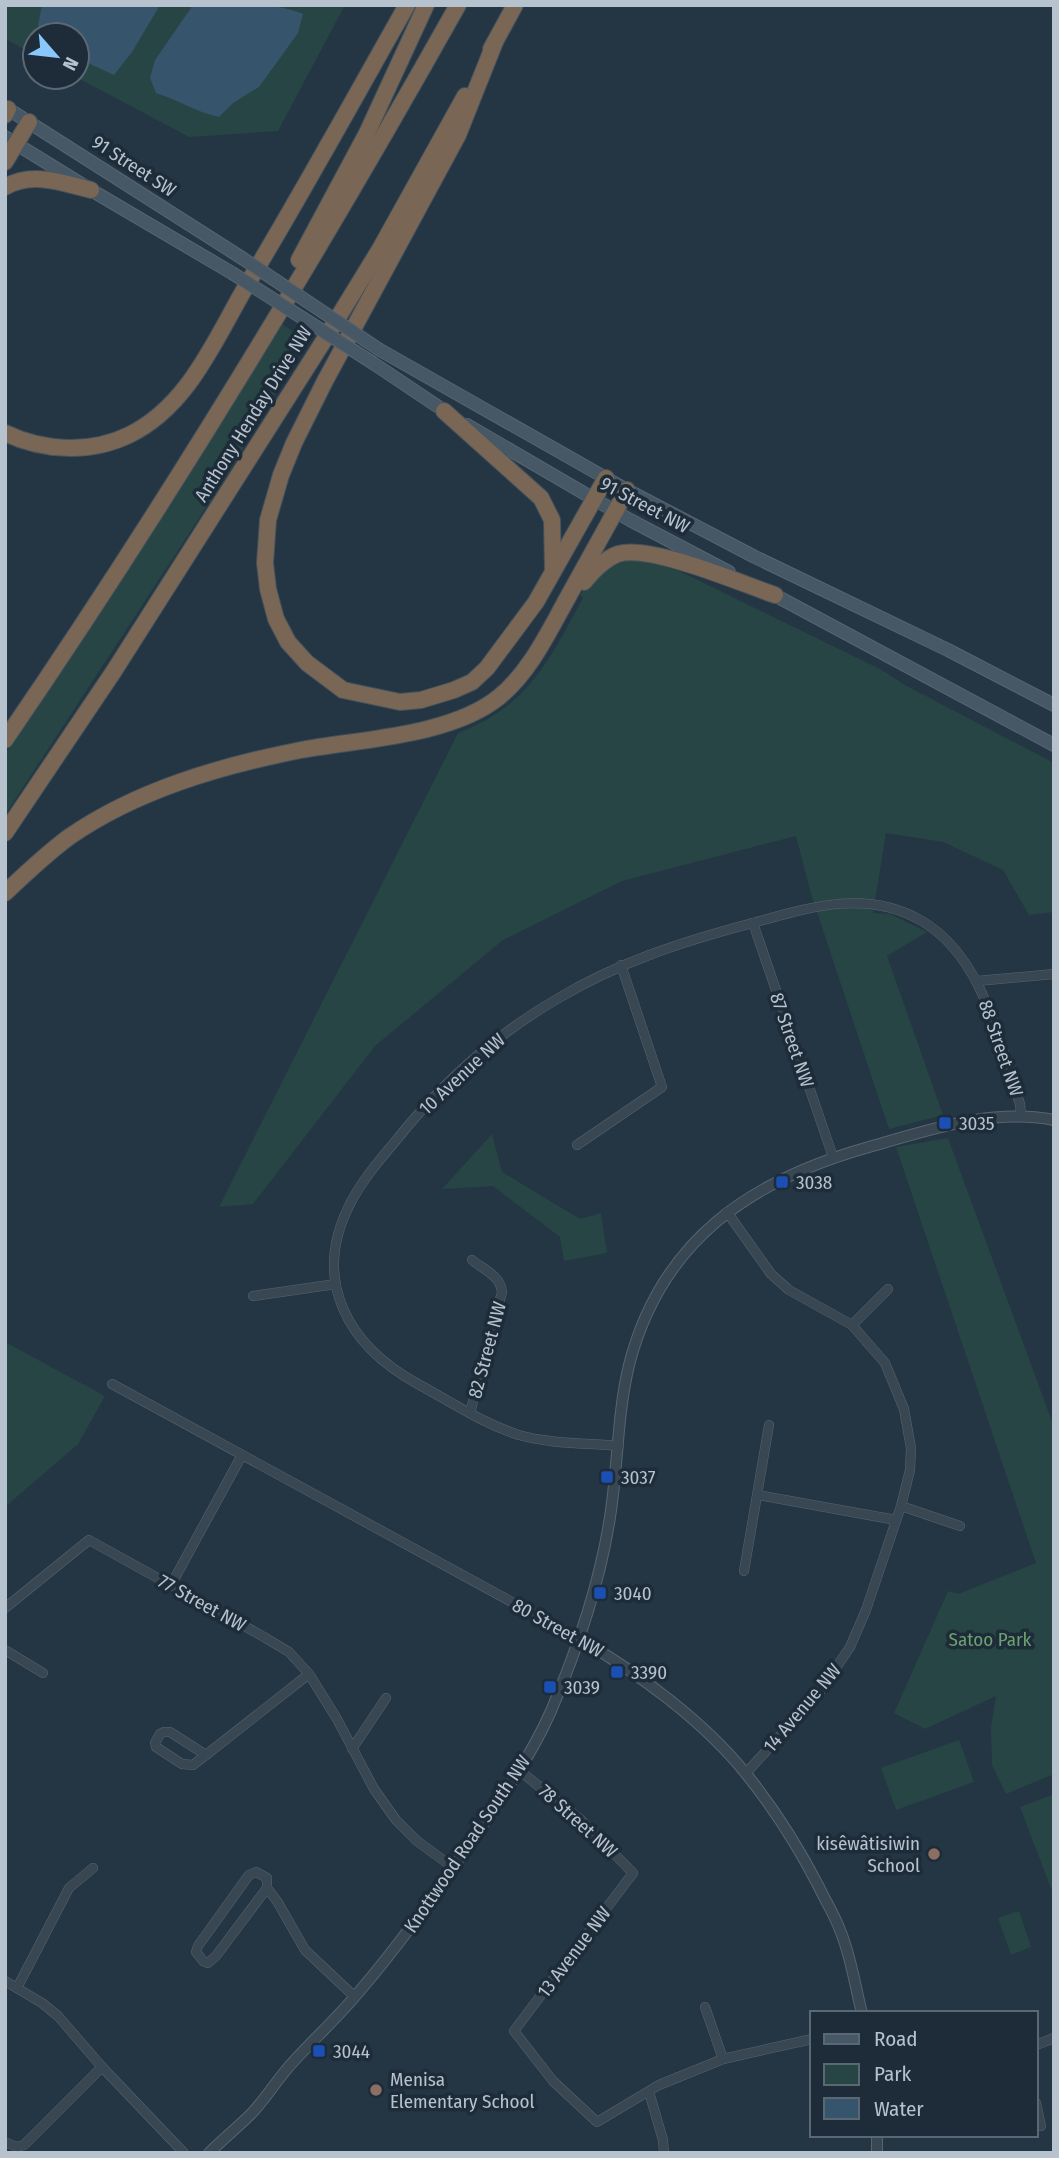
<svg xmlns="http://www.w3.org/2000/svg" width="1059" height="2158" viewBox="0 0 1059 2158" font-family="'Fira Sans Condensed',sans-serif">
  <style>
    .green { fill: #264544 }
    .water { fill: #36556c }
    .lines { fill: none; stroke-linecap: round; stroke-linejoin: round }
    .minor-casing { stroke: #576570; stroke-width: 10 }
    .tertiary-casing { stroke: #576570; stroke-width: 12 }
    .secondary-casing { stroke: #576570; stroke-width: 14 }
    .motorway-casing { stroke: #43525d; stroke-width: 18 }
    .minor { stroke: #394753; stroke-width: 9 }
    .tertiary { stroke: #394753; stroke-width: 10 }
    .secondary { stroke: #465766; stroke-width: 12 }
    .motorway { stroke: #7a6655; stroke-width: 16 }
    .secondary-bridge-casing { stroke: #576570; stroke-width: 14; stroke-linecap: butt }
    .secondary-bridge { stroke: #465766; stroke-width: 12 }
    .transit-dot { fill: #1a4fb4; stroke: #1d2c38; stroke-width: 2.5 }
    .education-dot { fill: #8d6e63; stroke: #1d2c38; stroke-width: 2.5 }
    .labels { text-anchor: middle; dominant-baseline: central; stroke-width: 7; stroke-linejoin: round; paint-order: stroke }
    .street-label { font-size: 19px; fill: #b6c2cd; stroke: #1d2c38 }
    .poi-label { font-size: 19px; fill: #b6c2cd; stroke: #1d2c38; text-anchor: start }
    .park-label { font-size: 19px; fill: #6ba06f; stroke: #1d2c38 }
  </style>
  <rect width="100%" height="100%" fill="#243644"/>
  <g class="green">
    <polygon points="5,5 345,5 278,131 189,137 76,77 77,35 35,35 35,55 5,39"/>
    <polygon points="282,324 307,340 230,471 5,815 5,754 161,517"/>
    <path d="M640 559 671 567 882 670 903 684 1054 763V912L1029 915 1003 870 943 842 886 833 873 913 890 914 927 932 887 956 943 1115 889 1129 812 897 796 836 622 881 503 940 375 1046 253 1204 219 1207 458 733C529 706 549 660 583 598L580 595C598 570 609 563 640 559Z"/>
    <polygon points="492,1134 502,1172 580,1219 601,1213 607,1253 564,1261 560,1237 493,1186 442,1189"/>
    <polygon points="948,1138 1054,1427 1054,1774 1006,1794 992,1765 991,1727 996,1696 925,1729 894,1713 948,1591 958,1594 1036,1563 896,1147"/>
    <polygon points="5,1342 105,1396 78,1444 5,1507"/>
    <polygon points="959,1740 974,1782 896,1810 881,1768"/>
    <polygon points="1054,1794 1054,1896 1020,1807"/>
    <polygon points="1019,1911 1031,1947 1011,1955 998,1918"/>
  </g>
  <g class="water">
    <polygon points="42,5 160,5 132,52 114,75 77,58 77,35 45,35 38,26"/>
    <path d="M193 5C228 5 271 0 303 14L298 33 259 87 233 103 219 117C196 112 178 100 156 93L150 78 155 60Z"/>
  </g>
  <g class="lines">
    <g class="minor-casing">
      <g id="minor">
        <polyline points="753,923 833,1157"/>
        <polyline points="977,981 1054,974"/>
        <polyline points="577,1145 662,1087 621,965"/>
        <polyline points="727,1212 771,1274 789,1290 852,1325 885,1363 904,1409 911,1448 910,1470 901,1506 866,1610 850,1647 817,1696 746,1773"/>
        <polyline points="253,1296 336,1284"/>
        <polyline points="852,1325 888,1289"/>
        <polyline points="112,1384 578,1638"/>
        <path d="M470 1413 502 1292C501 1276 483 1269 472 1260"/>
        <path d="M619 1446C586 1443 551 1444 519 1435 484 1424 451 1402 418 1384 348 1346 310 1280 351 1202 363 1179 381 1158 398 1138 443 1082 495 1035 557 999 617 963 681 942 749 924 807 908 866 888 922 921 984 958 998 1040 1020 1104L1021 1115"/>
        <polyline points="758,1495 896,1520"/>
        <polyline points="901,1506 960,1526"/>
        <polyline points="744,1571 769,1425"/>
        <polyline points="171,1585 242,1455"/>
        <polyline points="5,1608 89,1540 264,1637 289,1652 309,1674 337,1719 374,1789 396,1820 417,1841 454,1868"/>
        <polyline points="5,1650 43,1673"/>
        <polygon points="164,1732 170,1732 206,1755 193,1765 182,1764 156,1747 155,1743 160,1734"/>
        <polyline points="352,1749 386,1698"/>
        <polyline points="206,1755 309,1674"/>
        <polyline points="520,1771 581,1820 633,1873 514,2031 553,2081 597,2122 659,2085 723,2059 812,2039"/>
        <polygon points="256,1872 267,1878 267,1888 216,1956 208,1963 203,1961 196,1952 198,1946 249,1875"/>
        <polyline points="267,1888 277,1901 305,1950 355,1997"/>
        <polyline points="5,1981 42,2003 58,2016 102,2067 184,2153"/>
        <polyline points="17,1988 69,1888 93,1868"/>
        <polyline points="705,2007 723,2059"/>
        <polyline points="1036,2045 1054,2038"/>
        <polyline points="649,2092 663,2140 664,2153"/>
        <polyline points="1036,2103 1041,2126"/>
        <polyline points="5,2142 17,2147 24,2145 102,2067"/>
      </g>
    </g>
    <g class="tertiary-casing">
      <g id="tertiary">
        <path d="M578 1638C638 1673 704 1721 747 1775 775 1810 799 1848 819 1887 826 1902 835 1916 840 1930 851 1956 855 1986 862 2013"/>
        <path d="M209 2153C223 2139 238 2127 252 2113 267 2097 278 2078 293 2062 314 2039 338 2017 358 1993 401 1943 438 1890 475 1836 503 1796 531 1756 551 1711 577 1650 600 1583 610 1517 618 1467 617 1415 629 1365 661 1240 751 1180 869 1147 929 1130 990 1108 1054 1120"/>
        <polyline points="877,2153 877,2135"/>
      </g>
    </g>
    <g class="secondary-casing">
      <g id="secondary">
        <polyline points="5,107 242,258"/>
        <polyline points="5,137 91,190 232,273"/>
        <polyline points="380,350 627,490 755,557 948,650 1054,705"/>
        <polyline points="373,363 452,416"/>
        <polyline points="467,425 630,520 729,572"/>
        <polyline points="767,591 1054,745"/>
      </g>
    </g>
    <g class="motorway-casing">
      <g id="motorway">
        <polyline points="495,42 458,135 325,381 294,443 281,475 268,520 265,563 268,589 276,619 288,642 307,663 343,690 400,702 421,700 454,690 472,682 487,668 536,602 606,478"/>
        <polyline points="491,49 515,5"/>
        <polyline points="5,115 8,109"/>
        <polyline points="5,162 29,122"/>
        <path d="M5 187C33 171 62 183 91 190"/>
        <polyline points="299,260 367,133 426,5"/>
        <polyline points="444,411 541,498 552,520 553,570"/>
        <path d="M5 433C43 451 90 454 129 435 191 405 217 334 251 278 305 188 355 97 407 5"/>
        <path d="M584 582C593 571 604 559 618 554 650 544 740 583 775 595"/>
        <path d="M5 740C168 502 317 256 458 5"/>
        <polyline points="5,833 114,671 323,342 380,249 465,96"/>
        <path d="M5 893C25 874 46 854 69 837 137 790 220 766 301 750 361 739 451 736 499 697 530 672 549 631 568 597 588 561 607 526 627 490"/>
      </g>
    </g>
    <use href="#minor" class="minor"/>
    <use href="#tertiary" class="tertiary"/>
    <use href="#secondary" class="secondary"/>
    <use href="#motorway" class="motorway"/>
    <g class="secondary-bridge-casing">
      <g id="secondary-bridge">
        <polyline points="242,258 380,350"/>
        <polyline points="232,273 373,363"/>
      </g>
    </g>
    <use href="#secondary-bridge" class="secondary-bridge"/>
  </g>
  <g class="transit-dot">
    <rect x="938" y="1116" width="14" height="14" rx="3.5"/>
    <rect x="775" y="1175" width="14" height="14" rx="3.5"/>
    <rect x="600" y="1470" width="14" height="14" rx="3.5"/>
    <rect x="593" y="1586" width="14" height="14" rx="3.5"/>
    <rect x="610" y="1665" width="14" height="14" rx="3.5"/>
    <rect x="543" y="1680" width="14" height="14" rx="3.5"/>
    <rect x="312" y="2044" width="14" height="14" rx="3.5"/>
  </g>
  <g class="education-dot">
    <circle cx="934" cy="1854" r="7"/>
    <circle cx="376" cy="2090" r="7"/>
  </g>
  <g class="labels">
    <g class="street-label">
      <text transform="translate(134 166) rotate(33)">91 Street SW</text>
      <text transform="translate(253 414) rotate(-58)">Anthony Henday Drive NW</text>
      <text transform="translate(645 505) rotate(28)">91 Street NW</text>
      <text transform="translate(792 1040) rotate(71)">87 Street NW</text>
      <text transform="translate(1001 1048) rotate(71)">88 Street NW</text>
      <text transform="translate(462 1074) rotate(-43)">10 Avenue NW</text>
      <text transform="translate(487 1350) rotate(-75)">82 Street NW</text>
      <text transform="translate(202 1603) rotate(29)">77 Street NW</text>
      <text transform="translate(558 1628) rotate(29)">80 Street NW</text>
      <text transform="translate(802 1708) rotate(-50)">14 Avenue NW</text>
      <text transform="translate(578 1821) rotate(42)">78 Street NW</text>
      <text transform="translate(467 1844) rotate(-56)">Knottwood Road South NW</text>
      <text transform="translate(574 1952) rotate(-53)">13 Avenue NW</text>
    </g>
    <g class="poi-label">
      <text x="959" y="1123">3035</text>
      <text x="796" y="1182">3038</text>
      <text x="621" y="1477">3037</text>
      <text x="614" y="1593">3040</text>
      <text x="631" y="1672">3390</text>
      <text x="564" y="1687">3039</text>
      <text x="920" y="1843" text-anchor="end">kisêwâtisiwin<tspan x="920" dy="22">School</tspan></text>
      <text x="333" y="2051">3044</text>
      <text x="390" y="2079">Menisa<tspan x="390" dy="22">Elementary School</tspan></text>
    </g>
    <g class="park-label">
      <text x="990" y="1639">Satoo Park</text>
    </g>
  </g>
  <rect width="1059" height="2158" fill="none" stroke="#b6c2cd" stroke-width="14"/>
  <rect x="810" y="2011" width="228" height="126" fill="#1d2c38" stroke="#5a6874" stroke-width="2"/>
  <rect x="824" y="2034" width="35" height="10" fill="#465766" stroke="#5a6874" stroke-width="2"/>
  <text x="874" y="2046" font-size="21" fill="#b6c2cd">Road</text>
  <rect x="824" y="2064" width="35" height="21" fill="#264544" stroke="#5a6874" stroke-width="2"/>
  <text x="874" y="2081" font-size="21" fill="#b6c2cd">Park</text>
  <rect x="824" y="2098" width="35" height="21" fill="#36556c" stroke="#5a6874" stroke-width="2"/>
  <text x="874" y="2116" font-size="21" fill="#b6c2cd">Water</text>
  <g transform="translate(56 56) rotate(118)"><circle r="33" fill="#1d2c38" stroke="#5a6874" stroke-width="2"/>
  <path d="M0-5L12 26L0 18L-12 26Z" fill="#89c8ff"/>
  <text y="-10" font-size="19" font-weight="bold" text-anchor="middle" fill="#b6c2cd">N</text>
  </g>
</svg>
